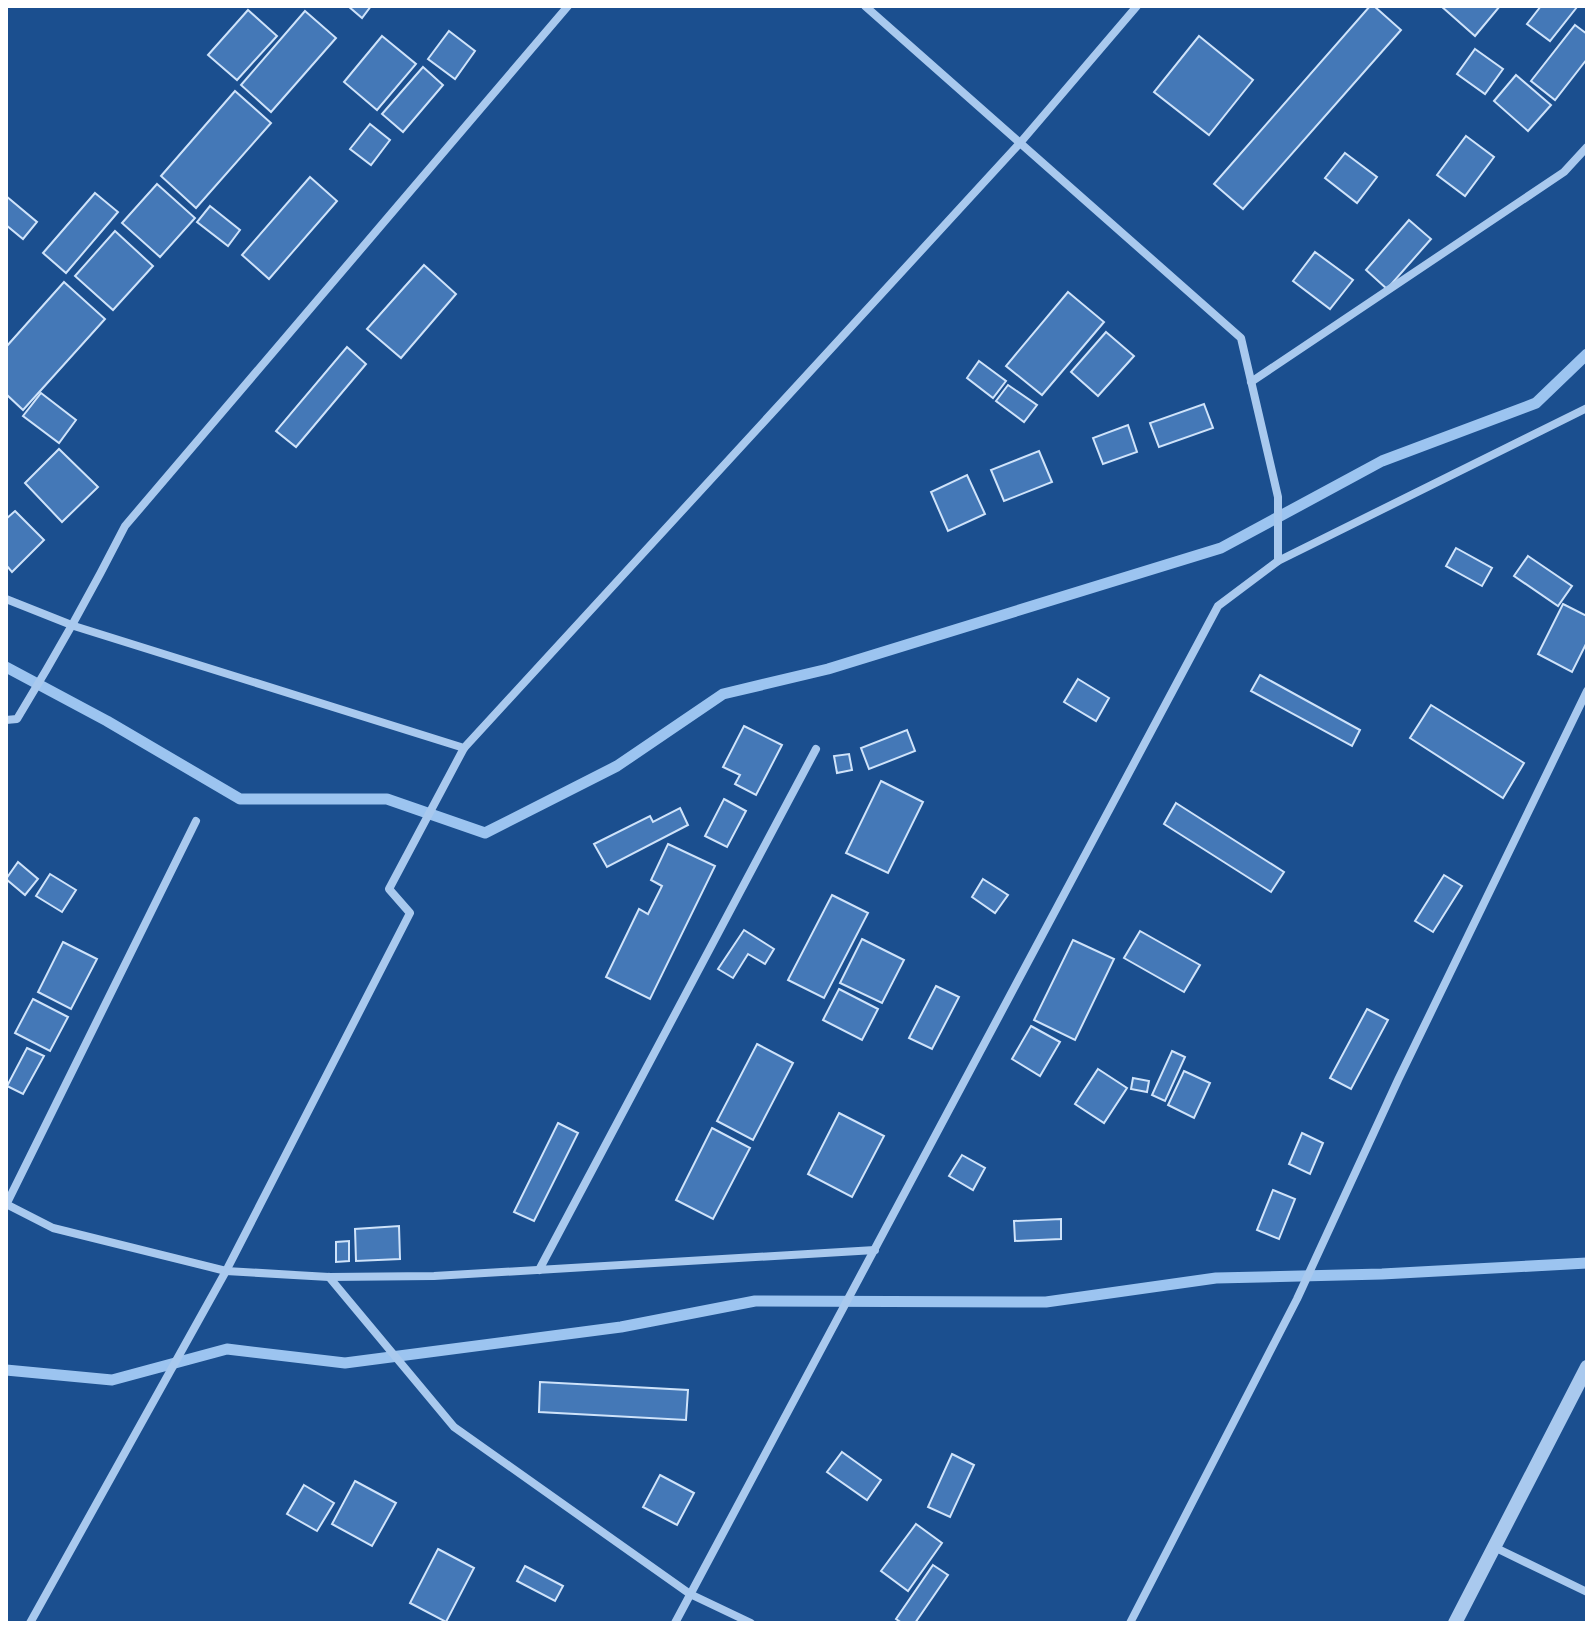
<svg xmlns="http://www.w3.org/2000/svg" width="1593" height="1629" viewBox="0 0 1593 1629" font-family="Cabin,sans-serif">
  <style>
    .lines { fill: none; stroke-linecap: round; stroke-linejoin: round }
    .stream { stroke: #9cc4f0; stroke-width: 11 }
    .building { fill: #4478b7; stroke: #cfe3fa; stroke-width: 2 }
    .minor { stroke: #a9c9ee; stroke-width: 8 }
    .tertiary { stroke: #a9c9ee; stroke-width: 14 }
  </style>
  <rect width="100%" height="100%" fill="#1b4f8f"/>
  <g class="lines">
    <g class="stream">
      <polyline points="6,667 107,721 240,799 387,799 485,833 617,766 723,694 828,669 1221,548 1382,461 1536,403 1587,354"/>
      <polyline points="6,1370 112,1380 227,1349 345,1363 621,1327 755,1301 1046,1302 1216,1278 1382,1274 1587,1263"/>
    </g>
  </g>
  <g class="building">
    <polygon points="348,6 371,6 362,18"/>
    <polygon points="1370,6 1374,6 1401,30 1243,209 1214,184"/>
    <polygon points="1441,6 1500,6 1475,36"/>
    <polygon points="1541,6 1577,7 1550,41 1527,24"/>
    <polygon points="248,10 277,36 237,80 208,55"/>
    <polygon points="305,11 336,38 271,112 241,85"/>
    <polygon points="1575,25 1587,34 1587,59 1555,100 1531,81"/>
    <polygon points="449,31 475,51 455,79 428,59"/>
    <polygon points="382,36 416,64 377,110 344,82"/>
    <polygon points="1199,36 1253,80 1209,135 1154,92"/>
    <polygon points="1475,49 1503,69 1485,94 1457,74"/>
    <polygon points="423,67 443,85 403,132 382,114"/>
    <polygon points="1516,75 1551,105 1528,131 1494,101"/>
    <polygon points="235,91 271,123 196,208 161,176"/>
    <polygon points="370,124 390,140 371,165 350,149"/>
    <polygon points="1466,136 1494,157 1465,196 1437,175"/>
    <polygon points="1345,153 1377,177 1357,203 1325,178"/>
    <polygon points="310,177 337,201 269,279 242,255"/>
    <polygon points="157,184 195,218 160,257 122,223"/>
    <polygon points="95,193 118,212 66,273 43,253"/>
    <polygon points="6,196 37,222 23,239 6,225"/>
    <polygon points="210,206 240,230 228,246 197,222"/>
    <polygon points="1409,220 1431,239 1387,289 1366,270"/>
    <polygon points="115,231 153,266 113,310 75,276"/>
    <polygon points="1315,252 1353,280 1330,309 1293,281"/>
    <polygon points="424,265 456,294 401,358 367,329"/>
    <polygon points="64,282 105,319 23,410 6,394 6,347"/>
    <polygon points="1068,292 1104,322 1042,395 1006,366"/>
    <polygon points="1106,332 1134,356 1098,396 1071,372"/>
    <polygon points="347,347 366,364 296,447 276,431"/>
    <polygon points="979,361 1006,381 993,398 967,378"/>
    <polygon points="1008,385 1037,405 1024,422 996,401"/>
    <polygon points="41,393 76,420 59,443 23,416"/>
    <polygon points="1204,404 1213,428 1159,447 1150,423"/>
    <polygon points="1128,425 1137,452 1103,464 1093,438"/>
    <polygon points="59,449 98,487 62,522 25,483"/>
    <polygon points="1039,451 1052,482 1004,501 991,470"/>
    <polygon points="967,475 985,514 948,531 931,492"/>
    <polygon points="15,511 44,540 12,572 6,565 6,519"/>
    <polygon points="1456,548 1492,568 1482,586 1446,566"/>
    <polygon points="1528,556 1572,586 1558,606 1514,576"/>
    <polygon points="1563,604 1587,616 1587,642 1572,672 1538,654"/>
    <polygon points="1260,675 1360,730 1352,746 1251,691"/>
    <polygon points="1078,679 1109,698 1096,721 1064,702"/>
    <polygon points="1431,705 1524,763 1503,798 1410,738"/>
    <polygon points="744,726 782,745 756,795 735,784 740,775 723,767"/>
    <polygon points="907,730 915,751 869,769 861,748"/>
    <polygon points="849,754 852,770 837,773 834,756"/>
    <polygon points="881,781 923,802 888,873 846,853"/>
    <polygon points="724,799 746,811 727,847 705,836"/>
    <polygon points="1176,803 1284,872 1271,892 1164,824"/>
    <polygon points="680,808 688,825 607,867 594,844 650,816 653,822"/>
    <polygon points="668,844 715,866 650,999 606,977 639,909 648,914 662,886 651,880"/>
    <polygon points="18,862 38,879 25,895 6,879"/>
    <polygon points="50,874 76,890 62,912 36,896"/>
    <polygon points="1444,875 1462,886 1433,932 1415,921"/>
    <polygon points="983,879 1008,895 995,913 972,897"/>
    <polygon points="832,895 868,913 824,998 788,980"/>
    <polygon points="744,930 774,949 765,964 748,954 733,978 718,969"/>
    <polygon points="1140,931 1200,965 1184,992 1124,958"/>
    <polygon points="862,939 904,960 882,1003 840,983"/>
    <polygon points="1073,940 1114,959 1075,1040 1034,1020"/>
    <polygon points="63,942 97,959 71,1009 38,992"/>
    <polygon points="936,986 959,997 932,1049 909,1038"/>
    <polygon points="839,989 878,1009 862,1040 823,1020"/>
    <polygon points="33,999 68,1017 50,1051 15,1033"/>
    <polygon points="1367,1009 1388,1020 1351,1089 1330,1078"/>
    <polygon points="1031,1026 1060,1042 1040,1076 1012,1059"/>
    <polygon points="757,1044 793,1063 753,1140 717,1121"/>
    <polygon points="27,1048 44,1056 23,1094 7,1086"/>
    <polygon points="1172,1051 1185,1057 1165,1101 1152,1095"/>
    <polygon points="1098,1069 1127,1088 1104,1123 1075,1104"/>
    <polygon points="1184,1071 1210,1083 1194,1118 1168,1105"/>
    <polygon points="1133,1078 1149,1081 1147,1092 1131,1089"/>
    <polygon points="839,1113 884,1136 852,1197 808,1174"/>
    <polygon points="558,1123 578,1133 534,1221 514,1212"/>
    <polygon points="712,1128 750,1148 713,1219 676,1200"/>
    <polygon points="1302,1133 1323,1143 1310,1174 1289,1164"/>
    <polygon points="962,1155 985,1168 973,1190 949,1176"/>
    <polygon points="1273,1190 1295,1199 1279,1239 1257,1230"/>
    <polygon points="1061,1219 1061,1239 1015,1241 1014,1221"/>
    <polygon points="399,1226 400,1259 356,1261 355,1229"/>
    <polygon points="349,1241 349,1261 336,1262 336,1242"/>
    <polygon points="540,1382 688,1390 686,1420 539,1412"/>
    <polygon points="842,1452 881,1480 867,1500 827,1472"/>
    <polygon points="952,1454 974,1465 950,1517 928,1507"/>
    <polygon points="660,1475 694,1493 677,1525 643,1507"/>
    <polygon points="355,1481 396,1503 372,1546 332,1524"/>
    <polygon points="304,1485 334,1503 317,1531 287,1514"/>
    <polygon points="916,1524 942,1543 908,1591 881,1571"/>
    <polygon points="438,1549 474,1568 446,1622 410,1603"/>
    <polygon points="933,1565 948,1575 915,1623 902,1623 896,1619"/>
    <polygon points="525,1566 563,1586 555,1601 517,1581"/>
  </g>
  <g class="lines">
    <g class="minor">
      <polyline points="1251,382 1564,172 1587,147"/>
      <polyline points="1278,561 1587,408"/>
      <polyline points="6,599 74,626 464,748 1020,143 1137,6"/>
      <path d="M6 720 17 719C56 655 91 593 125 526L568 6"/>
      <polyline points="6,1204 53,1228 226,1271 329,1277 434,1276 875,1250"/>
      <polyline points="6,1205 196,821"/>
      <polyline points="539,1270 816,749"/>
      <polyline points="329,1277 454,1427 690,1594 751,1623"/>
      <polyline points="1494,1547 1587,1592"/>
      <polyline points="30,1623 226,1271 410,913 389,889 464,748"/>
      <polyline points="675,1623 1218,606 1278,561 1278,497 1241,338 865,6"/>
      <polyline points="1130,1623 1297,1299 1398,1080 1587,691"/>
    </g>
    <polyline class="tertiary" points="1455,1623 1587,1367"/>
  </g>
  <rect width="1593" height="1629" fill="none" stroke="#ffffff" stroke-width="16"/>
</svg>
